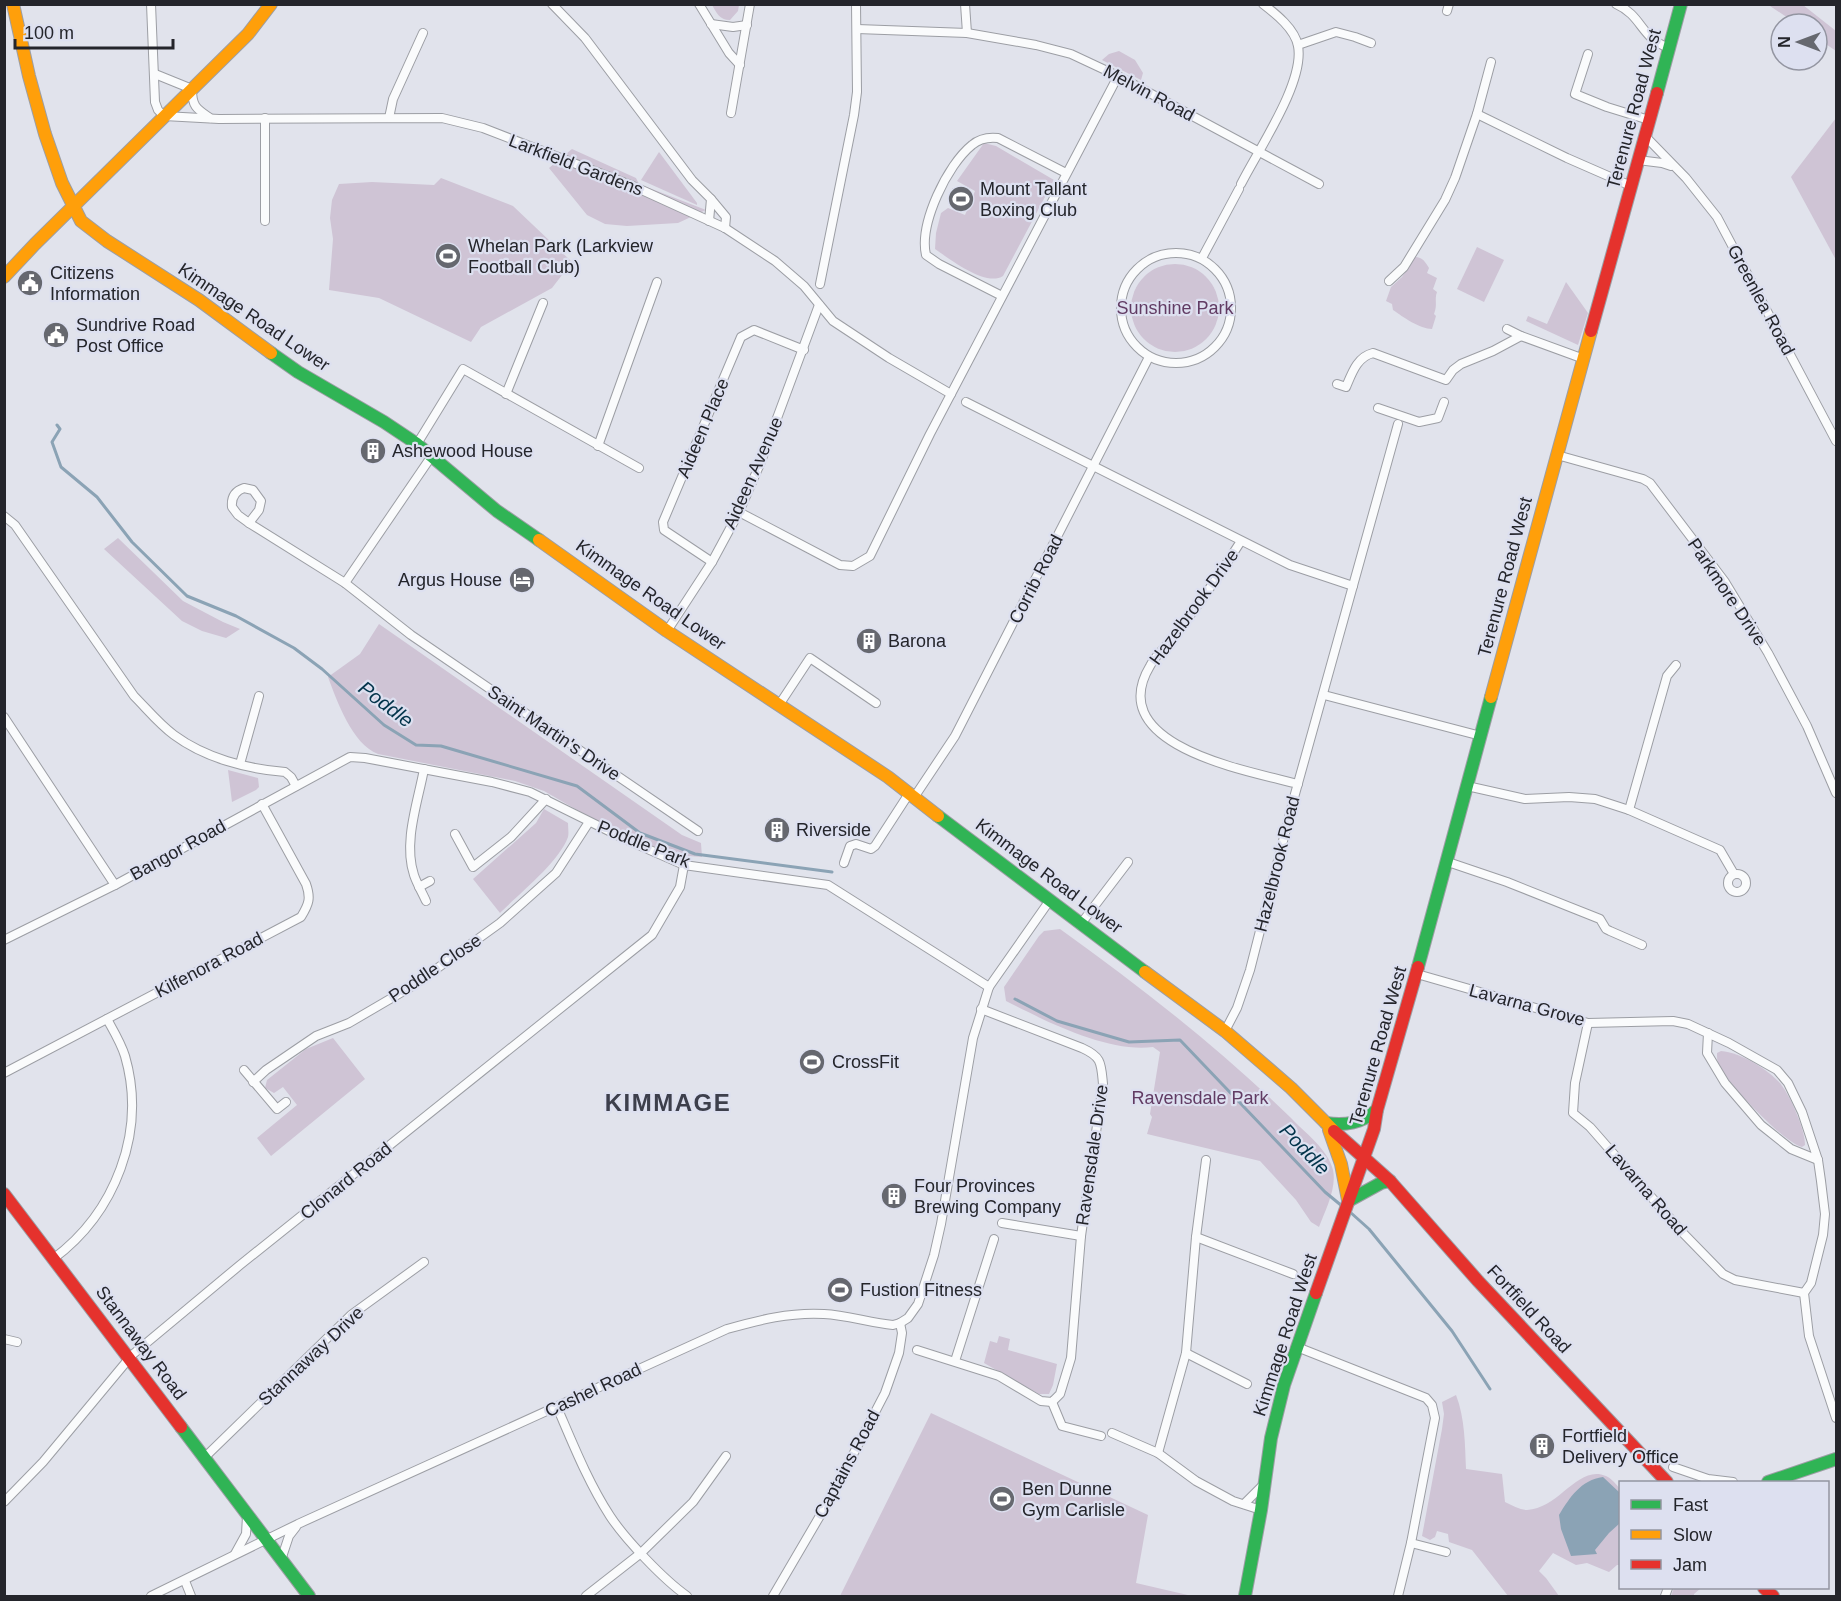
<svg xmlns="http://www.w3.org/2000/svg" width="1841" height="1601" viewBox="0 0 1841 1601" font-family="Arial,sans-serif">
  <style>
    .green { fill: #cfc4d5 }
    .water { fill: #8ba3b5 }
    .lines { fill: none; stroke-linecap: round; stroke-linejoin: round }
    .stream { stroke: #8ba3b5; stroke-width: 3 }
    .street-casing { stroke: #9c9ea4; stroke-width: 10 }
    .fast-casing { stroke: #9c9ea4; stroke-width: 14 }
    .slow-casing { stroke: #9c9ea4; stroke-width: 14 }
    .jam-casing { stroke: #9c9ea4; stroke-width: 14 }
    .street { stroke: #fafbfc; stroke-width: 8 }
    .fast { stroke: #30b455; stroke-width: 12 }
    .slow { stroke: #ff9f0a; stroke-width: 12 }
    .jam { stroke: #e5322d; stroke-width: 12 }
    .labels { text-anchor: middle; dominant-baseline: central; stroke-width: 4.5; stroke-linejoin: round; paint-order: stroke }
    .street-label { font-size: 18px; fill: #24252b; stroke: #dde0f0 }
    .poi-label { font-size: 18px; fill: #24252b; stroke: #dde0f0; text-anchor: start }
    .park-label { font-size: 18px; fill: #613b63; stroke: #dde0f0 }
    .water-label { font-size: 20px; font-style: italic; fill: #02334a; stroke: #dde0f0 }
    .district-label { font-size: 24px; font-weight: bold; letter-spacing: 1.5px; fill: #3d3f4c; stroke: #dde0f0 }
  </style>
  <rect width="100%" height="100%" fill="#e1e3ec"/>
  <g class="green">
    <path d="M712 5H739L738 11 730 20C719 20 717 13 712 5Z"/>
    <polygon points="1771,5 1803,5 1836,31 1836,51 1817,38 1817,24 1797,24 1770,6"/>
    <polygon points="1119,51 1135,60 1143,73 1141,80 1102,60 1109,54"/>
    <polygon points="1836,118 1836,260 1791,177"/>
    <path d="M984 143 996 146 1054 180 1003 276C986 287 951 260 935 249L936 233 941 213 948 208 965 215 975 191 957 181Z"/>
    <polygon points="572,149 636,178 639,184 706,210 678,223 627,226 605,224 587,215 549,168"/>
    <polygon points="659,152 697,203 697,205 641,180"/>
    <polygon points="441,178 513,206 572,262 552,288 481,327 471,342 379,298 329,290 333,239 330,218 332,200 339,184 372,182 434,185"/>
    <polygon points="1477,247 1504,260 1484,302 1457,289"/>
    <path d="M1415 257C1423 257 1425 262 1429 268L1427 273 1437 278 1433 289 1437 292C1434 300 1438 304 1434 314L1436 316 1432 329C1420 329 1403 317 1393 310L1392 304 1386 301 1391 287 1402 277Z"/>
    <circle cx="1175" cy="308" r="44"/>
    <polygon points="1566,282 1588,313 1578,345 1526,321 1528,316 1547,324"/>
    <polygon points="118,538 183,601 223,622 240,629 226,638 202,631 182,621 104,549"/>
    <path d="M379 624 682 835 701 843 702 857 661 854 631 841 544 791 515 781 378 754C352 744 337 701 328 677L360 654Z"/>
    <polygon points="228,770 258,778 259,787 256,790 232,802"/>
    <path d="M544 809 568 823C568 828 569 833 568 837 559 862 519 894 500 913L473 879 536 823Z"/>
    <path d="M1060 929C1141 987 1219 1048 1290 1117 1304 1132 1328 1149 1333 1170 1337 1188 1325 1211 1319 1227L1311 1222 1296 1200 1260 1161 1147 1134 1152 1117 1150 1114 1160 1052 1153 1047C1108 1053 1045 1021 1006 1001L1004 987 1039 936 1044 931Z"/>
    <polygon points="333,1038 365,1079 271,1156 257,1138 297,1105 283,1087 274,1093 265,1088 267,1080 306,1049"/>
    <path d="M1721 1051C1741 1053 1764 1067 1778 1081 1789 1092 1805 1129 1805 1145L1802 1147C1784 1143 1728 1084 1719 1066 1717 1062 1717 1057 1717 1053Z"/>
    <polygon points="999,1336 1010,1339 1008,1350 1057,1364 1053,1385 1049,1394 1039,1394 984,1363 990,1341 997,1343"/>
    <path d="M1456 1395C1465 1418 1465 1445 1466 1469L1502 1474 1505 1502C1512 1505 1520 1510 1527 1510 1560 1508 1578 1464 1606 1476 1611 1478 1617 1485 1620 1489V1565H1617L1609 1572 1587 1563 1576 1565 1553 1553 1539 1571 1546 1578 1559 1596H1508L1472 1550 1449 1542 1448 1534 1437 1531 1435 1537 1430 1540 1422 1536 1442 1429 1444 1414 1442 1402Z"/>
    <polygon points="931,1413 1148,1515 1136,1583 1192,1596 840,1596"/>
    <polygon points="1674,1588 1701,1588 1694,1594 1694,1596 1671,1596"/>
  </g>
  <path class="water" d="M1603 1477 1620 1493V1523L1609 1533 1595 1550 1597 1554 1571 1556 1561 1529 1559 1515C1570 1497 1581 1480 1603 1477Z"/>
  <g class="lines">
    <g class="stream">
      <polyline points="57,425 60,429 52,442 61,467 97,497 132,542 187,596 236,616 294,648 322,669 384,725 416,745 441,746 577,786 640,833 695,854 832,872"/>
      <polyline points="1015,999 1057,1021 1129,1042 1180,1040 1325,1192 1342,1206"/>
      <polyline points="1350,1212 1369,1229 1452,1331 1490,1389"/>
    </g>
    <g class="street-casing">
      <g id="street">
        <polyline points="151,4 155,102 158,110 164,116 219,119 442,118 483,128 633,186 725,228 775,261 804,286 833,321 889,358 951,394"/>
        <polyline points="552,4 585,38 692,180 711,199 709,221"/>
        <polyline points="699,4 729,53 740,65"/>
        <polyline points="965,4 967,33"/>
        <path d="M1616 4C1643 16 1640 38 1669 48"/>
        <polyline points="1447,11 1449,4"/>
        <polyline points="711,24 733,27 747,25"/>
        <polyline points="857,29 967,33 1036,45 1071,54 1118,76 1319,184"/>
        <polyline points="1298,45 1336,32 1355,37 1371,43"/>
        <polyline points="1588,54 1575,94 1607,107 1649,120"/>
        <path d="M155 74 192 89C192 107 197 109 210 118"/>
        <polyline points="731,113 750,4"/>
        <polyline points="1477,114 1567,158 1631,186"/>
        <polyline points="389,118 393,99 423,33"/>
        <polyline points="1645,136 1686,178 1717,217 1836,441"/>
        <polyline points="1638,160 1662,163 1671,166"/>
        <path d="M1241 184C1258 150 1305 82 1298 46 1295 29 1276 14 1263 4"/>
        <polyline points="711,199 726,217 725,228"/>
        <polyline points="265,221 265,118"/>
        <circle cx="1176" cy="308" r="55"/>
        <polyline points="1202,258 1239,189"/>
        <polyline points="1389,281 1404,267 1445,200 1455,178 1477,114 1491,62"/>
        <polyline points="820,284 854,115 857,92 856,4"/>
        <path d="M1002 296 939 264 926 255C919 224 947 165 972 145 979 139 989 137 998 138L1066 173"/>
        <polyline points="1507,329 1521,336"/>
        <path d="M1337 384 1346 387C1352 373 1357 357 1373 353L1446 380 1453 370 1461 364 1493 351 1521 336 1584 359"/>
        <polyline points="506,394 543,303"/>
        <polyline points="966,402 1290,565 1353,586"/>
        <polyline points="1378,408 1419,422 1438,418 1444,402"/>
        <polyline points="417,444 463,369 639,468"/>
        <polyline points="598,446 657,282"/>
        <polyline points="1557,455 1643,479 1650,483 1725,582 1768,653 1807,726 1836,793"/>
        <path d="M244 488 253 490 261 501 259 510 249 523 238 515 232 507C231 497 235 491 244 488Z"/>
        <polyline points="739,512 840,565 853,566 870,556 930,434 1118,76"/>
        <path d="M4 516 15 525 134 696C147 709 159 724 174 735 205 758 247 769 285 772L291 777 296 786"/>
        <polyline points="249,523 345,583 411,635 698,831"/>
        <path d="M1241 541C1221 573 1199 604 1176 634 1168 645 1156 654 1150 666 1102 746 1249 771 1298 784"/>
        <polyline points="712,562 664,530 663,522 741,337 754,330 804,350"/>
        <polyline points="345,583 431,457"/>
        <polyline points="667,631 712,562 739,512 760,464 819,305"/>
        <polyline points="1324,695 1481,736"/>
        <polyline points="779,705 810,658 876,703"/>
        <polyline points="4,717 115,885"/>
        <polyline points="240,764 259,696"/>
        <path d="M424 769C418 802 403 842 414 875 417 884 422 892 426 901"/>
        <polyline points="1467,786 1525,799 1569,797 1595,799 1629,810 1720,850 1734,874"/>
        <polyline points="915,796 955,736 1149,357"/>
        <polyline points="1629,810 1667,676 1676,665"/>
        <polyline points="455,834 473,867 511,837 546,799"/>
        <polyline points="1448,862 1507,882 1600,919 1606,929 1610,931 1642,945"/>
        <polyline points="844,863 850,846 856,844 871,849 875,846 910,792"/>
        <circle cx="1737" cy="883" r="9"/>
        <polyline points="419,887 430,881"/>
        <polyline points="1080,925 1128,862"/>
        <polyline points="4,940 115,885 350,757 365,758 492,782 530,792 627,840 684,865 828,885 989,987"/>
        <polyline points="1417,974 1588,1023 1673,1021 1688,1024 1729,1043 1777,1070 1788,1083 1802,1112 1818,1160 1821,1181 1825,1214 1823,1235 1811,1283 1804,1293 1809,1336 1836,1418"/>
        <polyline points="1588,1023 1575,1083 1573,1113 1590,1127 1682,1232 1723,1274 1735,1280 1804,1293"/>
        <polyline points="1225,1031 1237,1008 1250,970 1295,794 1398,424"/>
        <polyline points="1708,1033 1707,1053 1725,1083 1761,1125 1791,1149 1818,1160"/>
        <polyline points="244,1070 277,1109 286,1102"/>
        <path d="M4 1073 301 917C309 904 311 898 306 884L262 804"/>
        <polyline points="253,1082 266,1070 316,1036 349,1023 414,985 500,923 556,873 589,822"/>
        <polyline points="1002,1223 1081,1236"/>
        <polyline points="1196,1237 1293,1274"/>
        <path d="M53 1259C115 1213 147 1132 125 1056 121 1043 113 1030 107 1019"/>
        <polyline points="4,1339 17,1342"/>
        <polyline points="1297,1347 1426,1398 1432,1405 1435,1418 1411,1543 1398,1596"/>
        <path d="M917 1350 999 1376 1041 1401 1052 1402 1060 1394 1071 1358 1081 1236 1103 1084C1101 1063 1102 1057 1082 1048L981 1009"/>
        <polyline points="1186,1353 1247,1384"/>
        <polyline points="955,1361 994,1239"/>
        <polyline points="1052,1402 1062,1426 1101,1436"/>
        <path d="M557 1407C573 1444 588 1482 610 1516 625 1539 664 1580 687 1596"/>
        <polyline points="1112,1433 1158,1453 1196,1481 1233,1501 1261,1510"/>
        <polyline points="1158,1453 1186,1353 1196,1237 1206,1160"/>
        <polyline points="204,1458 351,1315 424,1262"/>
        <polyline points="1673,1467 1708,1479 1733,1482"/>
        <polyline points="4,1502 43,1462 132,1355 240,1265 652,935 680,887 684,865"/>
        <polyline points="1244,1504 1265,1483"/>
        <polyline points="1411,1543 1446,1552"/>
        <polyline points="235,1554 246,1534 247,1516"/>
        <polyline points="281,1560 289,1536 296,1527"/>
        <polyline points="185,1581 191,1596"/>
        <path d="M151 1596 298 1524 727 1329C759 1320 790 1312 824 1314 847 1315 870 1323 893 1325L900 1323 908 1318 918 1304 934 1255 941 1224 973 1038 989 987 1050 900"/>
        <polyline points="586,1596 641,1553 693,1502 726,1456"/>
        <polyline points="773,1596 831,1497 885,1393 899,1353 902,1333 900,1323"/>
        <polyline points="1665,1596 1668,1588"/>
      </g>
    </g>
    <g class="fast-casing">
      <g id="fast">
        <polyline points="1657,93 1681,4"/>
        <polyline points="271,353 298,372 384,422 417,444 497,511 539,540"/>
        <polyline points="938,816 1145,972"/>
        <polyline points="1418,967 1491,697"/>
        <path d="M1326 1123C1346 1126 1361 1123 1377 1110"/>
        <polyline points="1350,1200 1381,1183 1390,1181"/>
        <polyline points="181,1427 309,1596"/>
        <polyline points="1768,1482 1836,1459"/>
        <polyline points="1245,1596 1261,1510 1271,1438 1284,1385 1316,1293"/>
      </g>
    </g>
    <g class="slow-casing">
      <g id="slow">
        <polyline points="13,4 29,76 45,134 62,183 81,221 107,241 199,300 271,353"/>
        <polyline points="4,277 35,244 248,34 271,4"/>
        <polyline points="539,540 667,631 888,777 938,816"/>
        <polyline points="1491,697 1591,331"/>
        <polyline points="1145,972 1225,1031 1291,1088 1334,1131"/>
        <polyline points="1329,1130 1341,1164 1348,1200"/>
      </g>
    </g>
    <g class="jam-casing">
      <g id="jam">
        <polyline points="1591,331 1657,93"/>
        <polyline points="1334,1131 1390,1181 1478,1281 1667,1482"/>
        <polyline points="4,1194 181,1427"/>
        <polyline points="1316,1293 1374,1129 1377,1110 1418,967"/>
        <polyline points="1764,1588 1773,1596"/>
      </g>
    </g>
    <use href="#street" class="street"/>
    <use href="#fast" class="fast"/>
    <use href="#slow" class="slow"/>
    <use href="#jam" class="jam"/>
  </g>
  <defs>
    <g id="stadium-disc" transform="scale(1.35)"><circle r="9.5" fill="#66686f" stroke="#dde0f0"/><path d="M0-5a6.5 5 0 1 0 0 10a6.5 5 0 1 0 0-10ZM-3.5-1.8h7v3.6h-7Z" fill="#fff"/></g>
    <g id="civic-disc" transform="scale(1.35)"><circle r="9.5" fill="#66686f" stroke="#dde0f0"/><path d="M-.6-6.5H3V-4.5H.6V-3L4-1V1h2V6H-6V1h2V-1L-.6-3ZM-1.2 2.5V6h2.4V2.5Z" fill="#fff"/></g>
    <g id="building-disc" transform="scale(1.35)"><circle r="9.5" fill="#66686f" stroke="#dde0f0"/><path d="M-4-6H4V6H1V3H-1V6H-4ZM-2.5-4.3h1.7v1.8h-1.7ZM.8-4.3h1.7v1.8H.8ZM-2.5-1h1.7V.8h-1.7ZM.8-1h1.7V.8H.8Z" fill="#fff"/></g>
    <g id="hotel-disc" transform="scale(1.35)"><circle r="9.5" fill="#66686f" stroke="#dde0f0"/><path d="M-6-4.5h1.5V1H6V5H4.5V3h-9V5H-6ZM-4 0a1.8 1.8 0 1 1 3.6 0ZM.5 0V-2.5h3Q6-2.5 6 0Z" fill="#fff"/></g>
  </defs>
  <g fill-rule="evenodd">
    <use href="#stadium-disc" x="961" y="199"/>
    <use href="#stadium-disc" x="448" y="256"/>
    <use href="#civic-disc" x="30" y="283"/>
    <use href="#civic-disc" x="56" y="335"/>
    <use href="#building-disc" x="373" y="451"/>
    <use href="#hotel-disc" x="522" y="580"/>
    <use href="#building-disc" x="869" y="641"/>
    <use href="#building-disc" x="777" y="830"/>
    <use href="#stadium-disc" x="812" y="1062"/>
    <use href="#building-disc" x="894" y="1196"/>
    <use href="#stadium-disc" x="840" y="1290"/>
    <use href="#building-disc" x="1542" y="1446"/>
    <use href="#stadium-disc" x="1002" y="1499"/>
  </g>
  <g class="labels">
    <g class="street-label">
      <text transform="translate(1149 93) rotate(28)">Melvin Road</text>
      <text transform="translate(1634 109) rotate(-75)">Terenure Road West</text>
      <text transform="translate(576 165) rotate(21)">Larkfield Gardens</text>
      <text transform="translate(1761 300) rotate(62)">Greenlea Road</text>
      <text transform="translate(254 317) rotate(34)">Kimmage Road Lower</text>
      <text transform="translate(703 428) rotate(-67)">Aideen Place</text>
      <text transform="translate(753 473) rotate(-66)">Aideen Avenue</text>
      <text transform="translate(1505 577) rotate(-75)">Terenure Road West</text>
      <text transform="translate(1036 579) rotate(-63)">Corrib Road</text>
      <text transform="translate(1727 592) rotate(56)">Parkmore Drive</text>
      <text transform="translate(651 595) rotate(35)">Kimmage Road Lower</text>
      <text transform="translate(1194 607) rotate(-54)">Hazelbrook Drive</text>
      <text transform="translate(554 733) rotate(34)">Saint Martin's Drive</text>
      <text transform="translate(644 844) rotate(22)">Poddle Park</text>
      <text transform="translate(178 850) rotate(-29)">Bangor Road</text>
      <text transform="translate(1277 864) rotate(-76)">Hazelbrook Road</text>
      <text transform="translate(1049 876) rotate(37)">Kimmage Road Lower</text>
      <text transform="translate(209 965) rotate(-28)">Kilfenora Road</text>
      <text transform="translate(435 968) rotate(-34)">Poddle Close</text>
      <text transform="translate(1527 1005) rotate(15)">Lavarna Grove</text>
      <text transform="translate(1378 1046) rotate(-74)">Terenure Road West</text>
      <text transform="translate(1092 1155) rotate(-82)">Ravensdale Drive</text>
      <text transform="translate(346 1181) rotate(-39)">Clonard Road</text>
      <text transform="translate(1646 1190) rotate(49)">Lavarna Road</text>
      <text transform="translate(1529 1309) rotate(47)">Fortfield Road</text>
      <text transform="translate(1285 1335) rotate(-72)">Kimmage Road West</text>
      <text transform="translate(141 1343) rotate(53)">Stannaway Road</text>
      <text transform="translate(311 1356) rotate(-43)">Stannaway Drive</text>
      <text transform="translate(593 1390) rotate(-25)">Cashel Road</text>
      <text transform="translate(847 1464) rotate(-62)">Captains Road</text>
    </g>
    <g class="poi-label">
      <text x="980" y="189">Mount Tallant<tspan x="980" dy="21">Boxing Club</tspan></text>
      <text x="468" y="246">Whelan Park (Larkview<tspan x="468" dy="21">Football Club)</tspan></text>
      <text x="50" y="273">Citizens<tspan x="50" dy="21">Information</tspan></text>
      <text x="76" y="325">Sundrive Road<tspan x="76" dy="21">Post Office</tspan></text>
      <text x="392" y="451">Ashewood House</text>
      <text x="502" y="580" text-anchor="end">Argus House</text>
      <text x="888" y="641">Barona</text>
      <text x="796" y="830">Riverside</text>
      <text x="832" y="1062">CrossFit</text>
      <text x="914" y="1186">Four Provinces<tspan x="914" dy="21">Brewing Company</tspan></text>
      <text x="860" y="1290">Fustion Fitness</text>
      <text x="1562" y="1436">Fortfield<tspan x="1562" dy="21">Delivery Office</tspan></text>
      <text x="1022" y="1489">Ben Dunne<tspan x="1022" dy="21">Gym Carlisle</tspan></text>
    </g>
    <g class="park-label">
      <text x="1175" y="308">Sunshine Park</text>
      <text x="1200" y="1098">Ravensdale Park</text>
    </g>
    <g class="water-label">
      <text transform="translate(386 704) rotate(37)">Poddle</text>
      <text transform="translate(1305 1149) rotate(46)">Poddle</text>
    </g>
    <g class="district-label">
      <text x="668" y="1102">KIMMAGE</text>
    </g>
  </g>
  <rect width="1841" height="1601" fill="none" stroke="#24252b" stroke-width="12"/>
  <rect x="1619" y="1481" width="210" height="108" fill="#dde0f0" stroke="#9395a1" stroke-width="1.5"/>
  <rect x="1631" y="1500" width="30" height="9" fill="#30b455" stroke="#9395a1" stroke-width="1.5"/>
  <text x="1673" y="1511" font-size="18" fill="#24252b">Fast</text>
  <rect x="1631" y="1530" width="30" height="9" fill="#ff9f0a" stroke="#9395a1" stroke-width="1.5"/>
  <text x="1673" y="1541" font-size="18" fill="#24252b">Slow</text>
  <rect x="1631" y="1560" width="30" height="9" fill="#e5322d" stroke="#9395a1" stroke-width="1.5"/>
  <text x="1673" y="1571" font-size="18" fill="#24252b">Jam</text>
  <g transform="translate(1799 42) rotate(270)"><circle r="28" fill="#dde0f0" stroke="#9395a1" stroke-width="1.5"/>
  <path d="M0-4.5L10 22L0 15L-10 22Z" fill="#66686f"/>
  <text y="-9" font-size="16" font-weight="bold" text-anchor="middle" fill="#24252b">N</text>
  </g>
  <path d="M15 39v9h158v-9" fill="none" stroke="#24252b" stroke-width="3"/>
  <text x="24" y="39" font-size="18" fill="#24252b" stroke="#dde0f0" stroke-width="4.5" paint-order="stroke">100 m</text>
</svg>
